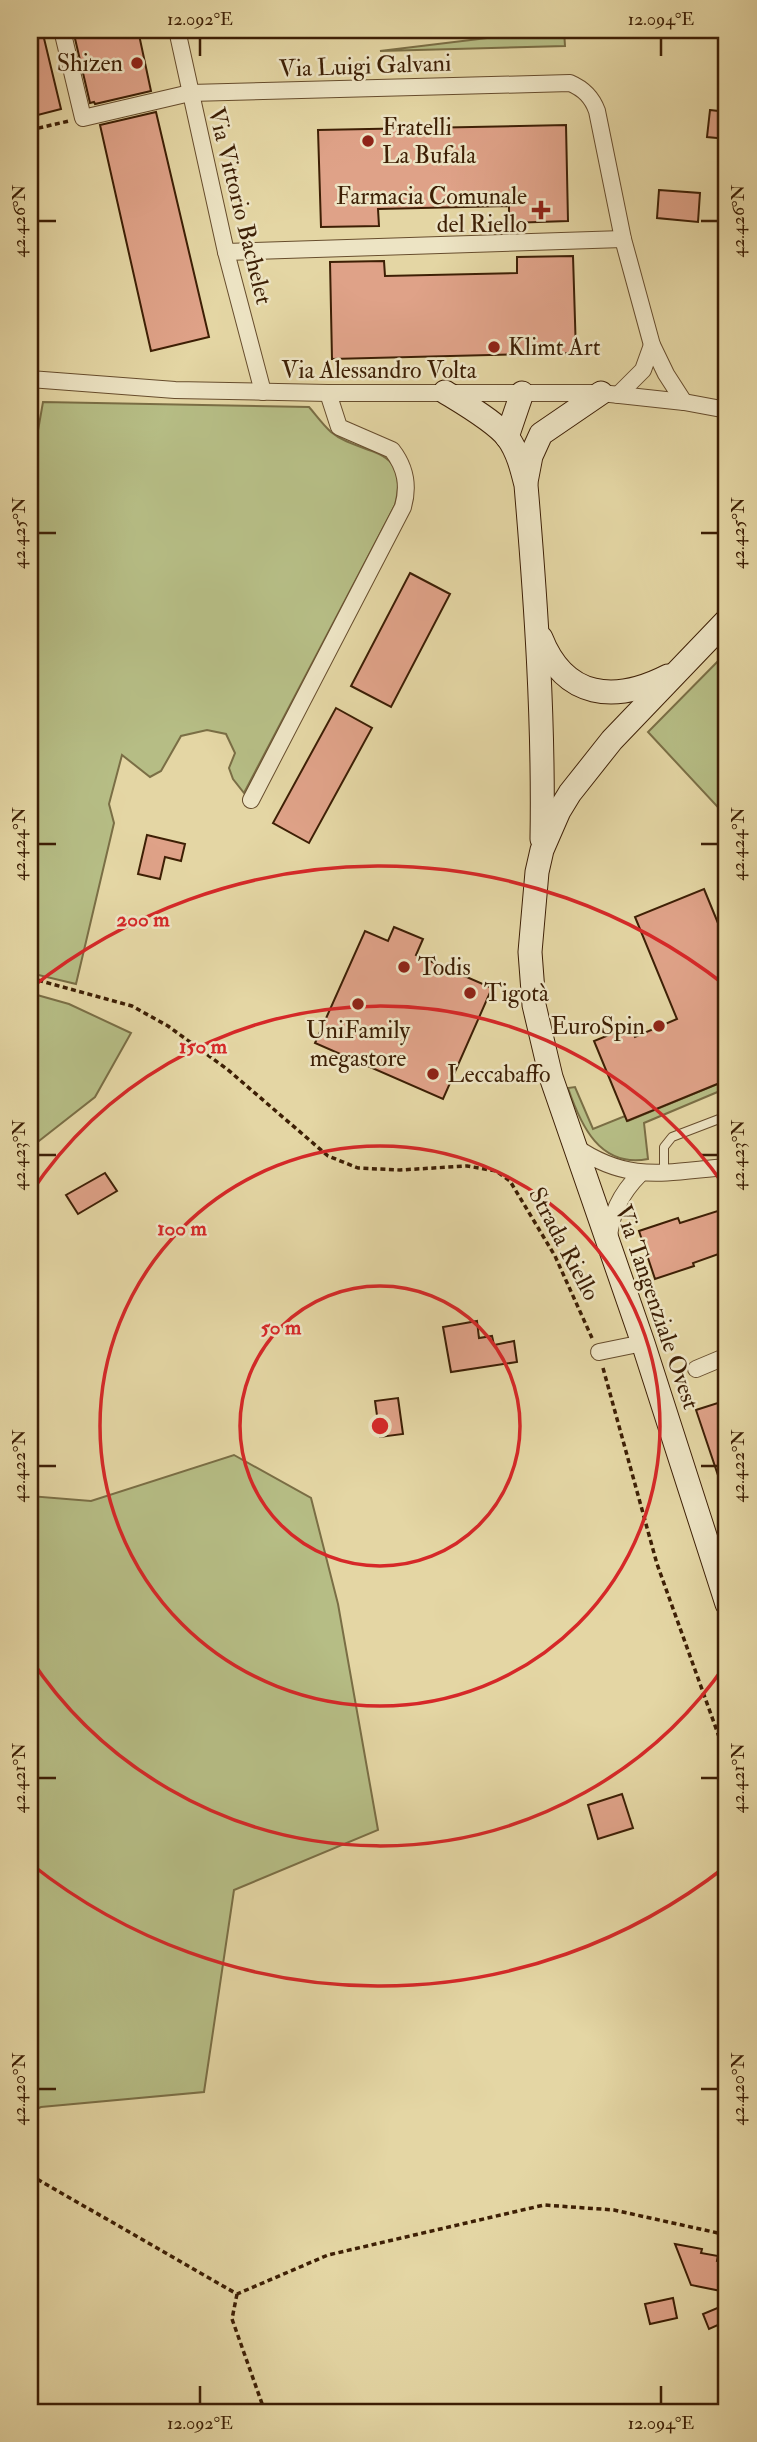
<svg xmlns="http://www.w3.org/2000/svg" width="757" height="2442" viewBox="0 0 757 2442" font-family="'IM FELL Double Pica',serif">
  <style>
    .green { fill: #b6bd85; stroke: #7a6e45; stroke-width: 2 }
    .building { fill: #dfa288; stroke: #3d1f05; stroke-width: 2 }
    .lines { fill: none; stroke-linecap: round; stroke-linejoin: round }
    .service-casing { stroke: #674d2d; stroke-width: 10 }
    .minor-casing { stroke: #674d2d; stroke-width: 18 }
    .secondary-casing { stroke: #3d1f05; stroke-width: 25 }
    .path { stroke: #3d1f05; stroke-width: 3.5; stroke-dasharray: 5 3.5; stroke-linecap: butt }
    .service { stroke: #ede4c4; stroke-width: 8 }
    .minor { stroke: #ede4c4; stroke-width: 16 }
    .secondary { stroke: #ede4c4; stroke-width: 23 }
    .ticks { fill: none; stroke: #3d1f05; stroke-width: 2.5 }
    .ring { fill: none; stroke: #d62828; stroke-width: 3.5 }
    .poi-dot { fill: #8f2418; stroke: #ede4c4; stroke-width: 2.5 }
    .labels { text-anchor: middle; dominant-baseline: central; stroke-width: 5; stroke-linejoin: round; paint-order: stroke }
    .poi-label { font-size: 24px; fill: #3d1f05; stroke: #ede4c4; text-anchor: start }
    .street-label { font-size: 24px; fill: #3d1f05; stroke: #ede4c4 }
    .centre { fill: #d62828; stroke: #ede4c4; stroke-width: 3.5 }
    .ring-label { font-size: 21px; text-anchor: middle; font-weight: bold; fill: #d62828; stroke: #ede4c4; stroke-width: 5; stroke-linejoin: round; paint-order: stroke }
    .neatline { fill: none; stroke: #3d1f05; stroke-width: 2.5 }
    .ticks-label { font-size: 18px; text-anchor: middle; fill: #3d1f05 }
  </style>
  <rect width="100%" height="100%" fill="#e4d6a4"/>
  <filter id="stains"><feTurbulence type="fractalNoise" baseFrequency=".00286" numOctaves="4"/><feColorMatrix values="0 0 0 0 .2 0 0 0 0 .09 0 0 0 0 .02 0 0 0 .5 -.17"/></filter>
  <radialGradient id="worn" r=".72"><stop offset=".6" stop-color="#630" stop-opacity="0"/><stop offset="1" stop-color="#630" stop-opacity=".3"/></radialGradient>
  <g class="green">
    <polygon points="553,30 564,30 565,46 380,51"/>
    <path d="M43 402 309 407C316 415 323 425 331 432 361 457 411 443 395 505L244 793 233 779 229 768 235 753 226 734 207 730 181 736 161 771 150 777 122 755 109 804 114 823 76 984 30 973V476Z"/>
    <polygon points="727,652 727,817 648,732"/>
    <polygon points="30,993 69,1004 131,1033 95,1097 30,1148"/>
    <path d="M727 1080V1088L644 1123 648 1159C600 1168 581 1126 568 1088L575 1087 593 1129 625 1116 628 1121Z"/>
    <polygon points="234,1455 311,1498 338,1604 378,1830 234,1890 204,2092 41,2107 30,2112 30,1496 91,1501"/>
  </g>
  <g class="building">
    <polygon points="30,30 42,30 61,109 30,117"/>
    <polygon points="73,30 138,30 151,91 95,104 94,102 90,103"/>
    <polygon points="710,110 727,112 727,139 707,137"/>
    <polygon points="156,112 209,337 151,351 100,125"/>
    <polygon points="566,125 568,221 509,223 509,206 378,209 379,226 321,227 318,130"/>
    <polygon points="659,190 700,193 698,222 657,218"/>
    <polygon points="573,256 576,353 332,359 330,262 384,261 385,276 517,273 517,257"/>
    <polygon points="410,573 450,594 391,707 351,686"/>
    <polygon points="336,708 372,728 309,843 273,823"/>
    <polygon points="147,835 185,844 181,861 165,857 160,879 138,874"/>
    <polygon points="704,889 727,945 727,1080 627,1121 594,1041 631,1026 635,1037 677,1019 635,917"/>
    <polygon points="394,927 423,939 416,955 492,988 443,1099 315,1043 365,931 388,941"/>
    <polygon points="105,1173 117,1191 78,1214 66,1195"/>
    <polygon points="727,1208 727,1251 693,1263 694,1266 655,1279 639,1231 678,1218 680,1223"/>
    <polygon points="477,1321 479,1338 492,1336 494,1345 514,1341 517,1362 451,1372 443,1327"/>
    <polygon points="398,1398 403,1434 380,1437 375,1401"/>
    <polygon points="727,1400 727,1495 725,1496 696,1410"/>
    <polygon points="622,1794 633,1828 598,1839 588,1805"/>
    <polygon points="675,2244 702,2249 701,2253 718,2256 717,2261 725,2262 721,2291 691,2285"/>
    <polygon points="673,2298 677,2318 650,2324 645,2304"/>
    <polygon points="727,2304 727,2321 709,2329 703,2314"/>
  </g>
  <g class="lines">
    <g class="service-casing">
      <polyline id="service" points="664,1172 664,1147 672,1137 727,1116"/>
    </g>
    <g class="minor-casing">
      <g id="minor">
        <path d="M62 30 83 118 190 93 570 83C584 89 592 97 597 111L623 239 652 345 666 374 684 402"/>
        <polyline points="177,30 226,252 263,392"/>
        <polyline points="226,252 623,239"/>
        <polyline points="30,379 175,390 328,393 601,393 684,402 727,410"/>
        <polyline points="618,395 643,370 652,345"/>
        <path d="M251 800 403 507C409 486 406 468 392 450L339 427 328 393"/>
        <path d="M574 1146C629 1184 665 1172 727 1167"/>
        <path d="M609 1240C610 1213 622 1192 640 1174"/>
        <polyline points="599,1352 643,1343"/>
        <polyline points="696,1369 727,1356"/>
      </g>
    </g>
    <g class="secondary-casing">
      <g id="secondary">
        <path d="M445 392C463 403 496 422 508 438 518 452 522 469 526 485 536 603 544 720 542 839"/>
        <polyline points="507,437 522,393"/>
        <polyline points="526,482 531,456 541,434 601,393"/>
        <polyline points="727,620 612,740 570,793 559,811 542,850 537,872 530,952 534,1005 551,1077 643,1343 727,1604"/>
        <path d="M541 638C565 699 615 703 668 676"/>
      </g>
    </g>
    <g class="path">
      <polyline points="30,130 69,121"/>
      <polyline points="30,978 132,1006 168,1026 227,1069 328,1156 358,1168 400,1170 467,1166 496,1171 510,1181 555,1256 592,1338"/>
      <polyline points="603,1368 657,1564 727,1759"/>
      <polyline points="30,2175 237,2294 328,2255 544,2205 614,2210 727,2235"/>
      <polyline points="237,2294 232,2319 265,2412"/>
    </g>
    <use href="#service" class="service"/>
    <use href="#minor" class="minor"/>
    <use href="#secondary" class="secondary"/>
  </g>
  <path class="ticks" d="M200 38V56M661 38V56M38 221H56M701 221H718M38 533H56M701 533H718M38 844H56M701 844H718M38 1155H56M701 1155H718M38 1466H56M701 1466H718M38 1778H56M701 1778H718M38 2089H56M701 2089H718M200 2386V2404M661 2386V2404"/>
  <g class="ring">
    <circle cx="380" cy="1426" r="140"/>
    <circle cx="380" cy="1426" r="280"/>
    <path d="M726 1664A420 420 0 0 1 30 1658M30 1194A420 420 0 0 1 726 1188"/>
    <path d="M725 1867A560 560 0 0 1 31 1864M31 988A560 560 0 0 1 725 985"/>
  </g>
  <g class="poi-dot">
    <circle cx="137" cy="63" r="7"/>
    <circle cx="368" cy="141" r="7"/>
    <path d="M537.5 199.5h7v7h7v7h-7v7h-7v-7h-7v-7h7z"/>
    <circle cx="494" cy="347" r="7"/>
    <circle cx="404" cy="967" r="7"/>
    <circle cx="470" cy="993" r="7"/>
    <circle cx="358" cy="1004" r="7"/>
    <circle cx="659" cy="1026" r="7"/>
    <circle cx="433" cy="1074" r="7"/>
  </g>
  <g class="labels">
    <g class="poi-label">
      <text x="123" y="63" text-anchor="end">Shizen</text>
      <text x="382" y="127">Fratelli<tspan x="382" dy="28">La Bufala</tspan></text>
      <text x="527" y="196" text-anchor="end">Farmacia Comunale<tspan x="527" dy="28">del Riello</tspan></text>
      <text x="508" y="347">Klimt Art</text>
      <text x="418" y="967">Todis</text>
      <text x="484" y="993">Tigotà</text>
      <text x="645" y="1026" text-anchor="end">EuroSpin</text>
      <text x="358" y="1030" text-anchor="middle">UniFamily<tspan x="358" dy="28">megastore</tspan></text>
      <text x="447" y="1074">Leccabaffo</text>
    </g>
    <g class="street-label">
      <text transform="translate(365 66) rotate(-2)">Via Luigi Galvani</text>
      <text transform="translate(240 206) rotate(76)">Via Vittorio Bachelet</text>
      <text x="379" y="370">Via Alessandro Volta</text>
      <text transform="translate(564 1244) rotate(62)">Strada Riello</text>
      <text transform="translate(657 1307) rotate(71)">Via Tangenziale Ovest</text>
    </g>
  </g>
  <circle cx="380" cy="1426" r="10" class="centre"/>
  <g class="ring-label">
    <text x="143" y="926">200 m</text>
    <text x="203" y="1053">150 m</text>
    <text x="182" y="1235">100 m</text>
    <text x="281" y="1334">50 m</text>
  </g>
  <rect width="757" height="2442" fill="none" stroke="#e4d6a4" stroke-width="77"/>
  <rect x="38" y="38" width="680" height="2366" class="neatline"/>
  <g class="ticks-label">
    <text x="200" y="25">12.092°E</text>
    <text x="661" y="25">12.094°E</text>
    <text transform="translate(19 221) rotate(-90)" y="6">42.426°N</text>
    <text transform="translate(738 221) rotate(-90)" y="6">42.426°N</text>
    <text transform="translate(19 533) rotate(-90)" y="6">42.425°N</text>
    <text transform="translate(738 533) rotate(-90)" y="6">42.425°N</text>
    <text transform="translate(19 844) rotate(-90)" y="6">42.424°N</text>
    <text transform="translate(738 844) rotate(-90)" y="6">42.424°N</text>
    <text transform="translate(19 1155) rotate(-90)" y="6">42.423°N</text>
    <text transform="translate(738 1155) rotate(-90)" y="6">42.423°N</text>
    <text transform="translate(19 1466) rotate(-90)" y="6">42.422°N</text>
    <text transform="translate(738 1466) rotate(-90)" y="6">42.422°N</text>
    <text transform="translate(19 1778) rotate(-90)" y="6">42.421°N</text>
    <text transform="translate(738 1778) rotate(-90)" y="6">42.421°N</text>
    <text transform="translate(19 2089) rotate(-90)" y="6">42.420°N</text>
    <text transform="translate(738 2089) rotate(-90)" y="6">42.420°N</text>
    <text x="200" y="2429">12.092°E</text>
    <text x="661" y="2429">12.094°E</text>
  </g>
  <rect width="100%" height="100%" filter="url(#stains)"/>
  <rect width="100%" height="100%" fill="url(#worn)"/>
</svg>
